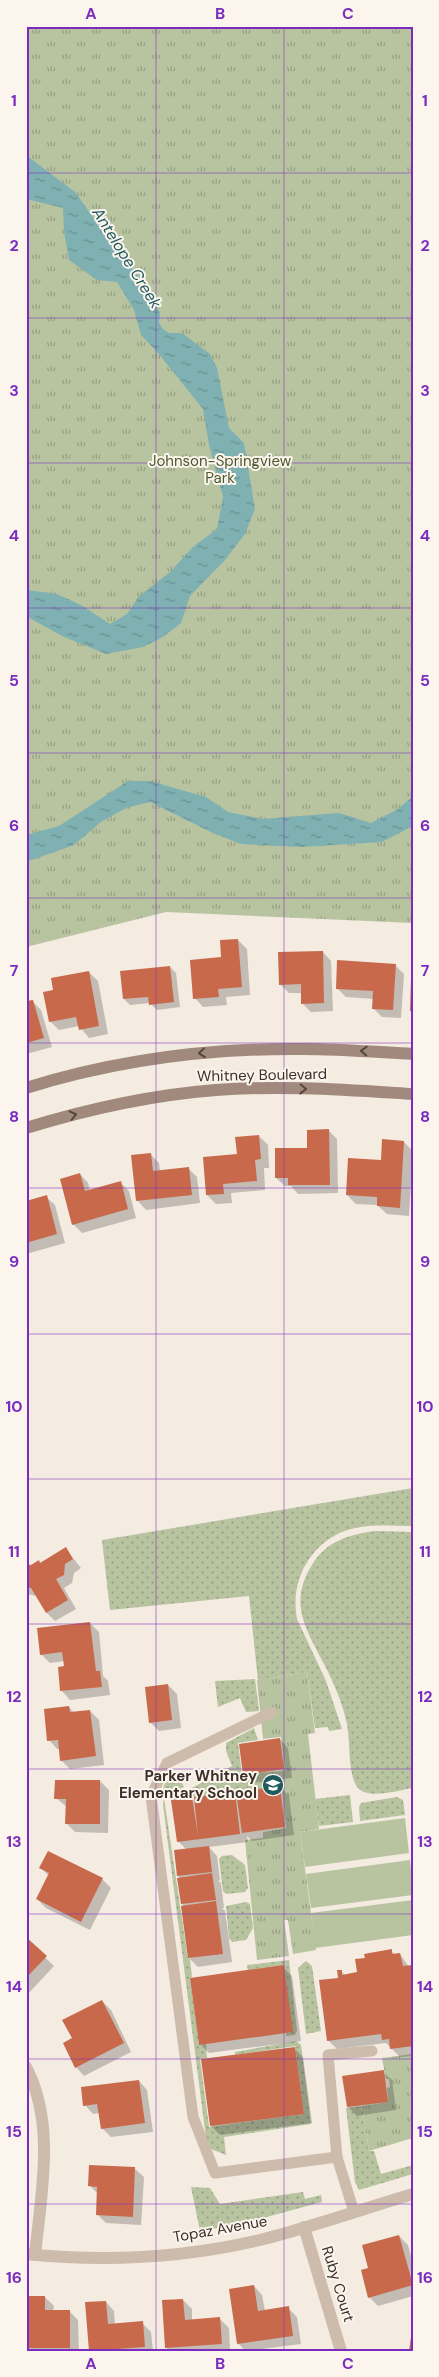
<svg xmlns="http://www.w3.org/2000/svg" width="439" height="2377" viewBox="0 0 439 2377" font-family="'DM Sans',sans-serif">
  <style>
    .grass { fill: url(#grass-dots) }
    .park { fill: url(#park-tufts) }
    .pitch { fill: #b8c4a0 }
    .water { fill: url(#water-ripples) }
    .shadow { fill: #0003 }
    .building { fill: #c8694b }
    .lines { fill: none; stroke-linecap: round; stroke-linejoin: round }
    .lane { stroke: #cdbbac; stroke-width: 11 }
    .street { stroke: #cdbbac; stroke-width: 12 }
    .secondary { stroke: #a18a7d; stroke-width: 12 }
    .oneway { stroke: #544640 }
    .grid { fill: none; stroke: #7b2cbf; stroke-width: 1; stroke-opacity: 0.55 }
    .labels { text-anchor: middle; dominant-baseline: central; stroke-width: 4; stroke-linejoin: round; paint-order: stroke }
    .park-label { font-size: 15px; fill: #4a5a2e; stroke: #fbf5ee }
    .street-label { font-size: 15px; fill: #3b302b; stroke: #fbf5ee }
    .poi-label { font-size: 15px; font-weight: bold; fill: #3b302b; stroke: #fbf5ee; text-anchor: end }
    .water-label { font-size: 16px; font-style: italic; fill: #1f5a5e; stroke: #fbf5ee }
    .neatline { fill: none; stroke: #7b2cbf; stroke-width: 2 }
    .grid-label { font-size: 16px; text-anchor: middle; font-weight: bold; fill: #7b2cbf }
  </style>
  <defs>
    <pattern id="grass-dots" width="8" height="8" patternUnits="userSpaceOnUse" patternTransform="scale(1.25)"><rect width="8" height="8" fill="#b8c4a0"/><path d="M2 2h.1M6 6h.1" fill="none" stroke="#97a083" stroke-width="1.8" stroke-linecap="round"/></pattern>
    <pattern id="park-tufts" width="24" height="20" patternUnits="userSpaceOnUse" patternTransform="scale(1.25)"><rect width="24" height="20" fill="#b8c4a0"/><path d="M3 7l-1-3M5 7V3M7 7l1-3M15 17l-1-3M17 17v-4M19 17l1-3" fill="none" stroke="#97a083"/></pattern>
    <pattern id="water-ripples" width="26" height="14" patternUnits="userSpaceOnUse" patternTransform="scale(1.25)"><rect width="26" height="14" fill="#7fb0b2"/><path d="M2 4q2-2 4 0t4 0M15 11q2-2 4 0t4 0" fill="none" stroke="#699091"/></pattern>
  </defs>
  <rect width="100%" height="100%" fill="#f4ebe1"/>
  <g class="grass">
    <path d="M413 1488V1526C394 1526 373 1524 355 1528 313 1537 289 1579 297 1619L326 1681 342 1729 329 1731 328 1727 315 1728 307 1672 258 1680 249 1596 110 1610 102 1540Z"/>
    <path d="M376 1531 413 1532V1788C398 1790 369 1800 358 1788 347 1775 351 1737 346 1720 342 1702 333 1681 324 1664 306 1629 288 1603 312 1565 326 1541 350 1534 376 1531Z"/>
    <polygon points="255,1679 259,1711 246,1712 240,1698 218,1707 215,1681"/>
    <polygon points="254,1728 258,1740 238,1743 242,1775 280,1771 281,1786 170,1800 232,1766 226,1751 226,1743"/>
    <path d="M177 1773 184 1787 163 1798C161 1788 166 1776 177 1773Z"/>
    <polygon points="350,1795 353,1822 319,1826 315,1799"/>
    <polygon points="397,1797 403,1800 405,1815 360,1821 359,1807 361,1803"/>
    <polygon points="164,1798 188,1959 190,1959 192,1977 190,1978 199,2045 206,2044 207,2058 200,2059 209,2127 304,2114 295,2046 235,2055 235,2052 296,2041 301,2045 311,2124 224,2137 226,2155 211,2149 206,2138 163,1805"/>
    <polygon points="232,1855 245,1865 248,1888 245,1892 226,1894 223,1891 219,1859 222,1856"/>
    <polygon points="246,1902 250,1904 253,1928 246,1940 232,1942 229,1938 226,1906"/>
    <polygon points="289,1960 297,2031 295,2035 286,2036 286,2033 292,2032 284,1966 248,1970 247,1965"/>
    <polygon points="306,1961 312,1966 321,2031 306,2034 298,1968"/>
    <polygon points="362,2106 369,2151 374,2151 381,2174 413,2165 413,2174 359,2190 355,2182 346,2108"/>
    <polygon points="191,2187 210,2188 220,2204 303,2192 305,2199 321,2195 322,2202 237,2225 200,2231"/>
  </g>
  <g class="park">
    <polygon points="26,26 413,26 413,923 166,912 26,947"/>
    <polygon points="307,1672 315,1733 308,1734 319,1829 300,1832 316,1950 293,1954 288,1920 284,1920 289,1956 257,1960 245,1840 263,1838 263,1832 286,1828 280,1771 285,1770 281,1737 263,1739 257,1680"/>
    <polygon points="413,2054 413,2138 369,2151 362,2106 388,2102 387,2088 390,2087 389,2079 386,2079 382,2058"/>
  </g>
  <g class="pitch">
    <polygon points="405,1818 409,1853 305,1867 300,1832"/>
    <polygon points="410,1860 413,1895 311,1908 306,1874"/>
    <polygon points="413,1900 413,1935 315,1948 311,1913"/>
  </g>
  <g class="water">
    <polygon points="26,155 75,192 123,259 139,276 160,313 159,323 163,329 169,333 182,333 210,354 217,368 229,428 244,443 255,509 245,534 225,560 190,596 181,623 163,637 143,647 106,654 62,636 26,616 26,590 57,594 81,605 110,624 127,614 139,596 169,573 193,547 217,529 223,497 209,445 203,409 158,353 141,335 134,310 117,282 97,280 69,260 64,232 63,208 26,199"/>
    <polygon points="128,781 150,781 206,797 228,812 262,819 339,813 371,823 398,809 413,796 413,826 382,842 302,847 241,844 213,833 150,802 126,808 101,822 74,845 26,862 26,835 59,826"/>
  </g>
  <g class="shadow">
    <polygon points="238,940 247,949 250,995 226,997 227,1005 203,1007 195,998"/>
    <polygon points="323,952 331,961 333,1011 311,1012 302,1003 302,993 289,993 280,984"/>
    <polygon points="395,965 404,974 401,1018 382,1017 373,1008 374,999 346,997 337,988"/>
    <polygon points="170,967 176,973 180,1007 157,1010 150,1003 130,1005 124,999"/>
    <polygon points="89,972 98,981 108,1034 89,1038 79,1026 59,1030 50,1021 54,991"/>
    <polygon points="32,1001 41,1010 52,1047 26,1054 26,1003"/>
    <polygon points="329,1131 337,1139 338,1193 298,1194 291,1186 285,1186 276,1178"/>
    <polygon points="259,1136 268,1145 269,1168 264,1168 265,1190 231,1193 232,1203 216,1204 207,1195 238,1155"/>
    <polygon points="404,1142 413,1151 409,1216 387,1214 377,1205 356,1204 347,1195"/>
    <polygon points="150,1154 159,1163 160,1171 188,1168 197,1177 200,1203 146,1210 138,1201"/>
    <polygon points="80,1174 88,1183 90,1191 120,1182 129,1191 136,1218 82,1233 73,1224"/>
    <polygon points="46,1197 55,1205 65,1243 26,1254 26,1202"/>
    <polygon points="66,1549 81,1568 74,1573 72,1583 64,1588 76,1609 55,1621 46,1612 37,1596 26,1594 26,1566 40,1564"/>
    <polygon points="90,1623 99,1632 103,1676 108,1681 110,1695 70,1700 62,1691 65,1661 50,1663 41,1654"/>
    <polygon points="168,1685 177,1694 181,1728 159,1731 150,1722"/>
    <polygon points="69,1707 74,1713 90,1711 99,1720 104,1765 70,1769 61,1760 60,1749 57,1749 49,1740"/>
    <polygon points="280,1739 288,1748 292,1778 253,1783 244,1774"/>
    <polygon points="100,1781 109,1790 108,1833 75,1832 67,1824 67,1807 56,1798"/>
    <polygon points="280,1787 289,1796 294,1835 252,1841 247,1836 248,1842 209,1847 217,1856 220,1880 218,1881 221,1883 224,1908 222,1908 225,1911 232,1962 198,1967 189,1958 184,1907 182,1904 181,1879 178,1876 175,1851 187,1850 178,1841 192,1799 195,1802 234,1794 239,1798"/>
    <polygon points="41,1868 102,1879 111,1888 90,1930 46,1908 37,1899 49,1876"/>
    <polygon points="26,1939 54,1966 26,1996"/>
    <polygon points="391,1951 396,1955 400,1954 409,1967 413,1967 413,2056 400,2057 386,2043 337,2049 328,2040 341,1971 345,1975 359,1973 366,1959"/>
    <polygon points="283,1967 292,1976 301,2041 209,2053 200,2044"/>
    <polygon points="102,2001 111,2010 131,2052 84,2076 76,2067 73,2039"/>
    <polygon points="294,2048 303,2057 312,2123 220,2135 211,2126"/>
    <polygon points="383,2072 392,2080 396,2110 357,2116 348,2107"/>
    <polygon points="139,2081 147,2090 153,2132 111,2137 102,2128 100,2113 93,2114 85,2105"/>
    <polygon points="135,2169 144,2177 141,2225 106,2223 97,2214 98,2194 90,2186"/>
    <polygon points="399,2236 408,2245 413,2263 413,2296 378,2306 369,2297 370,2268"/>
    <polygon points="254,2286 262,2295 265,2311 288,2308 297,2317 301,2344 245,2351 238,2343"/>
    <polygon points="45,2297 54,2306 53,2311 69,2311 78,2320 79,2351 26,2351 26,2298"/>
    <polygon points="183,2300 192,2309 192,2321 220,2319 229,2328 230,2351 170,2351 167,2348"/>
    <polygon points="106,2302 114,2311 115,2325 142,2323 151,2332 153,2351 90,2351"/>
  </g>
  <g class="building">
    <polygon points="238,939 242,987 218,989 219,997 193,999 190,960 221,957 220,940"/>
    <polygon points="323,951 324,1003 301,1004 301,984 279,985 278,952"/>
    <polygon points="337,960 396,964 393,1010 372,1009 373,991 336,989"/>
    <polygon points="170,966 174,1002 149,1005 148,997 123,999 120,971"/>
    <polygon points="89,971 99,1026 79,1030 76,1017 49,1022 43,992 53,990 51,978"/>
    <polygon points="411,979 413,979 413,1011 410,1011"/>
    <polygon points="33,1000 44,1038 26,1043 26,1001"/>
    <polygon points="329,1129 330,1185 288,1185 288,1178 275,1178 275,1148 307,1148 307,1130"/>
    <polygon points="259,1135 261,1159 255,1160 257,1181 223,1184 224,1194 206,1195 203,1157 237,1154 235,1137"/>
    <polygon points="382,1139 404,1141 400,1208 377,1206 377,1197 346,1195 348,1158 381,1160"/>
    <polygon points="151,1153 153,1171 189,1167 192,1195 136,1201 131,1155"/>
    <polygon points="80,1173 85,1191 121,1181 128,1209 72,1225 60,1179"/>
    <polygon points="47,1195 57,1234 26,1243 26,1201"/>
    <polygon points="66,1547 73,1559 65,1564 64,1575 56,1579 68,1600 46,1613 31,1588 26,1587 26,1564 31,1565 39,1560 40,1563"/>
    <polygon points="90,1622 96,1671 100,1671 102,1687 60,1691 58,1667 64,1666 62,1652 40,1655 37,1628"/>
    <polygon points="168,1684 172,1720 149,1723 145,1687"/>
    <polygon points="69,1706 70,1712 90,1710 96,1756 60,1761 58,1740 47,1741 44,1709"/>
    <polygon points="280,1738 284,1769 243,1775 239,1744"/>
    <polygon points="55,1780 100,1780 100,1824 65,1824 66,1799 54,1799"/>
    <polygon points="280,1786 285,1827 242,1833 236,1792"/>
    <polygon points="235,1792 240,1834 177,1842 171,1800 192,1797 198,1836 194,1797"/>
    <polygon points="209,1846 212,1872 177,1876 174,1850"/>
    <polygon points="48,1851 103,1878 81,1922 36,1899 49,1873 39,1868"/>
    <polygon points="212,1873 216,1900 181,1904 177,1878"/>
    <polygon points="216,1901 223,1954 188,1958 181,1906"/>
    <polygon points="26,1937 47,1956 26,1978"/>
    <polygon points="392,1949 392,1954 400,1953 403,1966 413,1965 413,2046 390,2049 389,2039 382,2040 381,2034 327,2041 319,1980 338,1978 337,1970 342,1970 342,1975 357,1972 355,1959 365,1958 364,1954"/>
    <polygon points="284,1965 293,2032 199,2045 190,1978"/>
    <polygon points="102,2000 124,2043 75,2068 63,2043 72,2038 62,2020"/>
    <polygon points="295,2047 304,2114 210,2126 201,2059"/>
    <polygon points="384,2070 388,2102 347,2107 342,2076"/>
    <polygon points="139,2080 145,2123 101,2129 97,2104 83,2106 81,2087"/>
    <polygon points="89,2165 135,2167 133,2217 96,2215 97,2187 88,2186"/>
    <polygon points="399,2235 413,2285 368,2298 361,2270 368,2268 362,2245"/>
    <polygon points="254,2285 258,2311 289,2306 293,2336 237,2344 229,2289"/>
    <polygon points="26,2296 45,2296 45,2310 70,2310 70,2348 26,2348"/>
    <polygon points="183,2299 185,2320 220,2317 222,2344 165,2348 162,2300"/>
    <polygon points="106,2301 108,2324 143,2321 145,2347 89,2351 85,2302"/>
    <polygon points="411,2337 413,2351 409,2351"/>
  </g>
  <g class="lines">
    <g class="lane">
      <polyline points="272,1712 167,1763 151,1796 193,2117 215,2173 337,2157 354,2212"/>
      <polyline points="337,2157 328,2055 372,2051"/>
    </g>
    <g class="street">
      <path d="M26 2067C56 2124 41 2194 35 2255"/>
      <polyline points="304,2227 341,2351"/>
      <path d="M26 2254C104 2262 184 2258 260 2240 312 2227 362 2209 413 2194"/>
    </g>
    <g class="secondary">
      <path d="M26 1088C116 1060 209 1048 303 1049 339 1049 376 1052 413 1054"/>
      <path d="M26 1128C88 1109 151 1095 216 1090 281 1085 347 1090 413 1094"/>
    </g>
  </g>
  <defs><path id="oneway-chevron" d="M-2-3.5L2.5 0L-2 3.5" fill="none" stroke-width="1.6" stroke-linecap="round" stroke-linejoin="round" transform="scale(1.25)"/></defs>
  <g class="oneway">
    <use href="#oneway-chevron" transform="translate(364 1051) rotate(-177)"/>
    <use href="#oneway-chevron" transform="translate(202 1053) rotate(174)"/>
    <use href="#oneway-chevron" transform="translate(303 1089) rotate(1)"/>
    <use href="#oneway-chevron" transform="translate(73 1115) rotate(-14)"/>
  </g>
  <path class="grid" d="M156 26V2351M284 26V2351M26 173H413M26 318H413M26 463H413M26 608H413M26 753H413M26 898H413M26 1043H413M26 1188H413M26 1334H413M26 1479H413M26 1624H413M26 1769H413M26 1914H413M26 2059H413M26 2204H413"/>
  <defs>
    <g id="school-disc" transform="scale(1.125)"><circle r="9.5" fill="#1f5a5e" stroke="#fbf5ee"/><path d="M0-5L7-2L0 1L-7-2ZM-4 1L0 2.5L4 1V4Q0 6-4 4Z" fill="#fff"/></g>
  </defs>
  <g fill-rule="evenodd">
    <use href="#school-disc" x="273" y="1785"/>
  </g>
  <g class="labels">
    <g class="park-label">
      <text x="220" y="461">Johnson-Springview<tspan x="220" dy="17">Park</tspan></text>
    </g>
    <g class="street-label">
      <text transform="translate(262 1075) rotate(-1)">Whitney Boulevard</text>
      <text transform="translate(220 2229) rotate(-10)">Topaz Avenue</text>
      <text transform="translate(338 2284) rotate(73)">Ruby Court</text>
    </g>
    <g class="poi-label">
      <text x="257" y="1776">Parker Whitney<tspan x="257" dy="17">Elementary School</tspan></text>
    </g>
    <g class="water-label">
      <text transform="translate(127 258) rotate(58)">Antelope Creek</text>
    </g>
  </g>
  <rect width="439" height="2377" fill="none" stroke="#fbf5ee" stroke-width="55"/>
  <rect x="28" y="28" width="384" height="2322" class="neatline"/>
  <g class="grid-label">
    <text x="91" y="19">A</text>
    <text x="220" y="19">B</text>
    <text x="348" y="19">C</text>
    <text x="14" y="106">1</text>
    <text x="425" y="106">1</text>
    <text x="14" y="251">2</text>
    <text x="425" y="251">2</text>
    <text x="14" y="396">3</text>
    <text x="425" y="396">3</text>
    <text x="14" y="541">4</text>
    <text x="425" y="541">4</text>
    <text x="14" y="686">5</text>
    <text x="425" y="686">5</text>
    <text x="14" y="831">6</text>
    <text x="425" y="831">6</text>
    <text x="14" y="976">7</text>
    <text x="425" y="976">7</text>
    <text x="14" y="1122">8</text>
    <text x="425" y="1122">8</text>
    <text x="14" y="1267">9</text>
    <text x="425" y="1267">9</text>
    <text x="14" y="1412">10</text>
    <text x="425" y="1412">10</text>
    <text x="14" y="1557">11</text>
    <text x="425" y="1557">11</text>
    <text x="14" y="1702">12</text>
    <text x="425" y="1702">12</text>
    <text x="14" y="1847">13</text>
    <text x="425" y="1847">13</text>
    <text x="14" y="1992">14</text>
    <text x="425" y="1992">14</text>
    <text x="14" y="2137">15</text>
    <text x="425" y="2137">15</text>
    <text x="14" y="2283">16</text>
    <text x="425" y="2283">16</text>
    <text x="91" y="2369">A</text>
    <text x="220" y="2369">B</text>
    <text x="348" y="2369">C</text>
  </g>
</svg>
